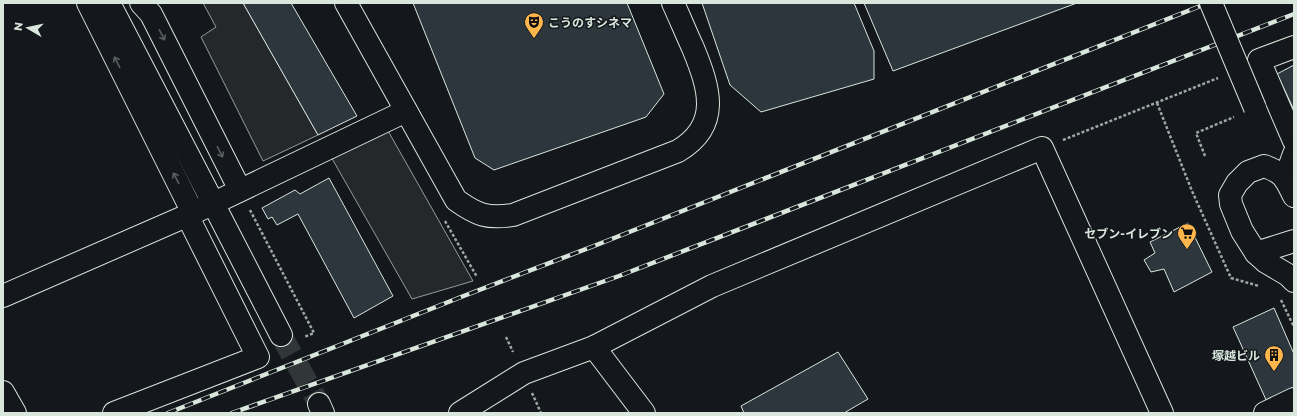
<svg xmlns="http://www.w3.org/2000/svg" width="1297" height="416" viewBox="0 0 1297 416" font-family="Montserrat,'Noto Sans JP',sans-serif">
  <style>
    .parking { fill: #24282b; stroke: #939e99 }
    .building { fill: #2c363c; stroke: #d8e6dc }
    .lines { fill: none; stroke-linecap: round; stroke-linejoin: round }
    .minor-tunnel { stroke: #313739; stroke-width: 22; stroke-dasharray: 22 11; stroke-linecap: butt }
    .minor-casing { stroke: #d8e6dc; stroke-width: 24 }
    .path { stroke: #9da8a2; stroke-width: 2.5; stroke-dasharray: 3 2; stroke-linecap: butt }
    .minor { stroke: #14181c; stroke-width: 22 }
    .rail-casing { stroke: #d8e6dc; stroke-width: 4.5 }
    .rail { stroke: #14181c; stroke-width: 3; stroke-dasharray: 9; stroke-linecap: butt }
    .minor-bridge-casing { stroke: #d8e6dc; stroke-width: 24; stroke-linecap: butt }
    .minor-bridge { stroke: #14181c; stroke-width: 22 }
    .oneway { stroke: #59605f }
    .labels { text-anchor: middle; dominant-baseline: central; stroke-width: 3; stroke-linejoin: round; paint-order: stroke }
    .poi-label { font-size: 12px; font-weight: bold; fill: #d8e6dc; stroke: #14181c; text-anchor: end }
  </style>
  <rect width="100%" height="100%" fill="#14181c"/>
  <g class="parking">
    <polygon points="203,3 243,3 318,135 263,161 201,37 216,27"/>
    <polygon points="383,122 473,281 412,299 326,148"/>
  </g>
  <g class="building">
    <polygon points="243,3 291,3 357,116 318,135"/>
    <polygon points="413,3 627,3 664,94 646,117 494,170 475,158"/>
    <polygon points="702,3 854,3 874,51 874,79 761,112 730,85"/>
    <polygon points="864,3 1077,3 893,71"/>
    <polygon points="1294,65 1294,110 1277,74"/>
    <polygon points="329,178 393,296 354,318 298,214 277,225 272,217 268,219 262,208 295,190 300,194"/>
    <polygon points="1188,223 1212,272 1174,292 1164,269 1151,272 1144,260 1155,253 1150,242"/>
    <polygon points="1274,308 1294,354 1294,390 1267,402 1233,327"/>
    <polygon points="838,352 868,399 844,413 744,413 741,406"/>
  </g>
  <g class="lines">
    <polyline class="minor-tunnel" points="281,335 319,404"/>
    <g class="minor-casing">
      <g id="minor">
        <polyline points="88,3 193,213"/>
        <polyline points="109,3 208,193"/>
        <polyline points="141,3 151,14 240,190"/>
        <path d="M346 3 456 200C477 215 487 219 513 215L678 151C722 125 709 87 693 48 686 33 680 18 673 3"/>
        <polyline points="1294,47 1259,60 1294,141"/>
        <polyline points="1285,179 1294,154"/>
        <path d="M1294 196C1285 178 1284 173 1264 166L1248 172 1237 183 1230 195 1231 204 1242 231 1256 253 1266 262 1288 275 1294 281"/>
        <polyline points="217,211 281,335"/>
        <polyline points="1256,253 1294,241"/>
        <polyline points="3,296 193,213 406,111"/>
        <polyline points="594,347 644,413"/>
        <polyline points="3,392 15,413"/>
        <polyline points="319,404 323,413"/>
        <polyline points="114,413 258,357 187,215"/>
        <polyline points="460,413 524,373 594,347 712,286 1042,148 1162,413"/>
        <polyline points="1265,413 1294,399"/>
      </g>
    </g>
    <g class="path">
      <polyline points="1157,103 1192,191 1231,278 1259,286"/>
      <polyline points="1063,140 1218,78"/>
      <polyline points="1205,156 1196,133 1234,117"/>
      <polyline points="250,210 314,333 304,337"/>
      <polyline points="445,221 477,277"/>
      <polyline points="1281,300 1294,327"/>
      <polyline points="506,337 513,352"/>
      <polyline points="532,393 541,413"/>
    </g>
    <use href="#minor" class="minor"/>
    <g class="rail-casing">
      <g id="rail">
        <polyline points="168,413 461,297 599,244 1208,3"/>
        <polyline points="232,413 619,276 1294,14"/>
      </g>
    </g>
    <use href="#rail" class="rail"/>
    <g class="minor-bridge-casing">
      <polyline id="minor-bridge" points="1211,3 1255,108"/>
    </g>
    <use href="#minor-bridge" class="minor-bridge"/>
  </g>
  <defs><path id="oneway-shaft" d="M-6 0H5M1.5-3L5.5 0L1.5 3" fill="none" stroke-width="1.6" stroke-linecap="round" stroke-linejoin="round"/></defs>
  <g class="oneway">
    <use href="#oneway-shaft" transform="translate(162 35) rotate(63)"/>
    <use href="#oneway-shaft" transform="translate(117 62) rotate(-117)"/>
    <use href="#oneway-shaft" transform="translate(220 152) rotate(63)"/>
    <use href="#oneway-shaft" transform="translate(176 178) rotate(-117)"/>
  </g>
  <defs>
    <g id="theatre-pin" transform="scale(1)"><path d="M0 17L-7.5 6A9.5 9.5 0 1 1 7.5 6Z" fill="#ffb74d" stroke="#14181c"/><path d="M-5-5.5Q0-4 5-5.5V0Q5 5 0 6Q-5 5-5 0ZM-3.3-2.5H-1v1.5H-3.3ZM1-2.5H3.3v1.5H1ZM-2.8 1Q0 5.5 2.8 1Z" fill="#111"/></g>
    <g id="supermarket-pin" transform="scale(1)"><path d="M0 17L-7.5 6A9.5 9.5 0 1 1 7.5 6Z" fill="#ffb74d" stroke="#14181c"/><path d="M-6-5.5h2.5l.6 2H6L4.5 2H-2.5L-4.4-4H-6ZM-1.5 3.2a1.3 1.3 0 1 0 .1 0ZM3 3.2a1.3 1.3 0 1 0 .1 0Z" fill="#111"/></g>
    <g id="building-pin" transform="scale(1)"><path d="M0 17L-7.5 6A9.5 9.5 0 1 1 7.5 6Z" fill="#ffb74d" stroke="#14181c"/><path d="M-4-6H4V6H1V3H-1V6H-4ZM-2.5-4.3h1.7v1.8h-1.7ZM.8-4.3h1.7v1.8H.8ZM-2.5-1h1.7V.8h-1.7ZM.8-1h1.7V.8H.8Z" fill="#111"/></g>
  </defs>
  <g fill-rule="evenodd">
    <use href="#theatre-pin" x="534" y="22"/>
    <use href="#supermarket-pin" x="1187" y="233"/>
    <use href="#building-pin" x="1274" y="355"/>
  </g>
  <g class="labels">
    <g class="poi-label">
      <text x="548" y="22" text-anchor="start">こうのすシネマ</text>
      <text x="1173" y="233">セブン-イレブン</text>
      <text x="1260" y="355">塚越ビル</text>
    </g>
  </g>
  <rect width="1297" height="416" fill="none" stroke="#d8e6dc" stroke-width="8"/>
  <g transform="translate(28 28) rotate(279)" stroke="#14181c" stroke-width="3" paint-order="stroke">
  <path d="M0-3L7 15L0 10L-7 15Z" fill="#d8e6dc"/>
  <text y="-6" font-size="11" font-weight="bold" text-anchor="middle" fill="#d8e6dc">N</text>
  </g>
</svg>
